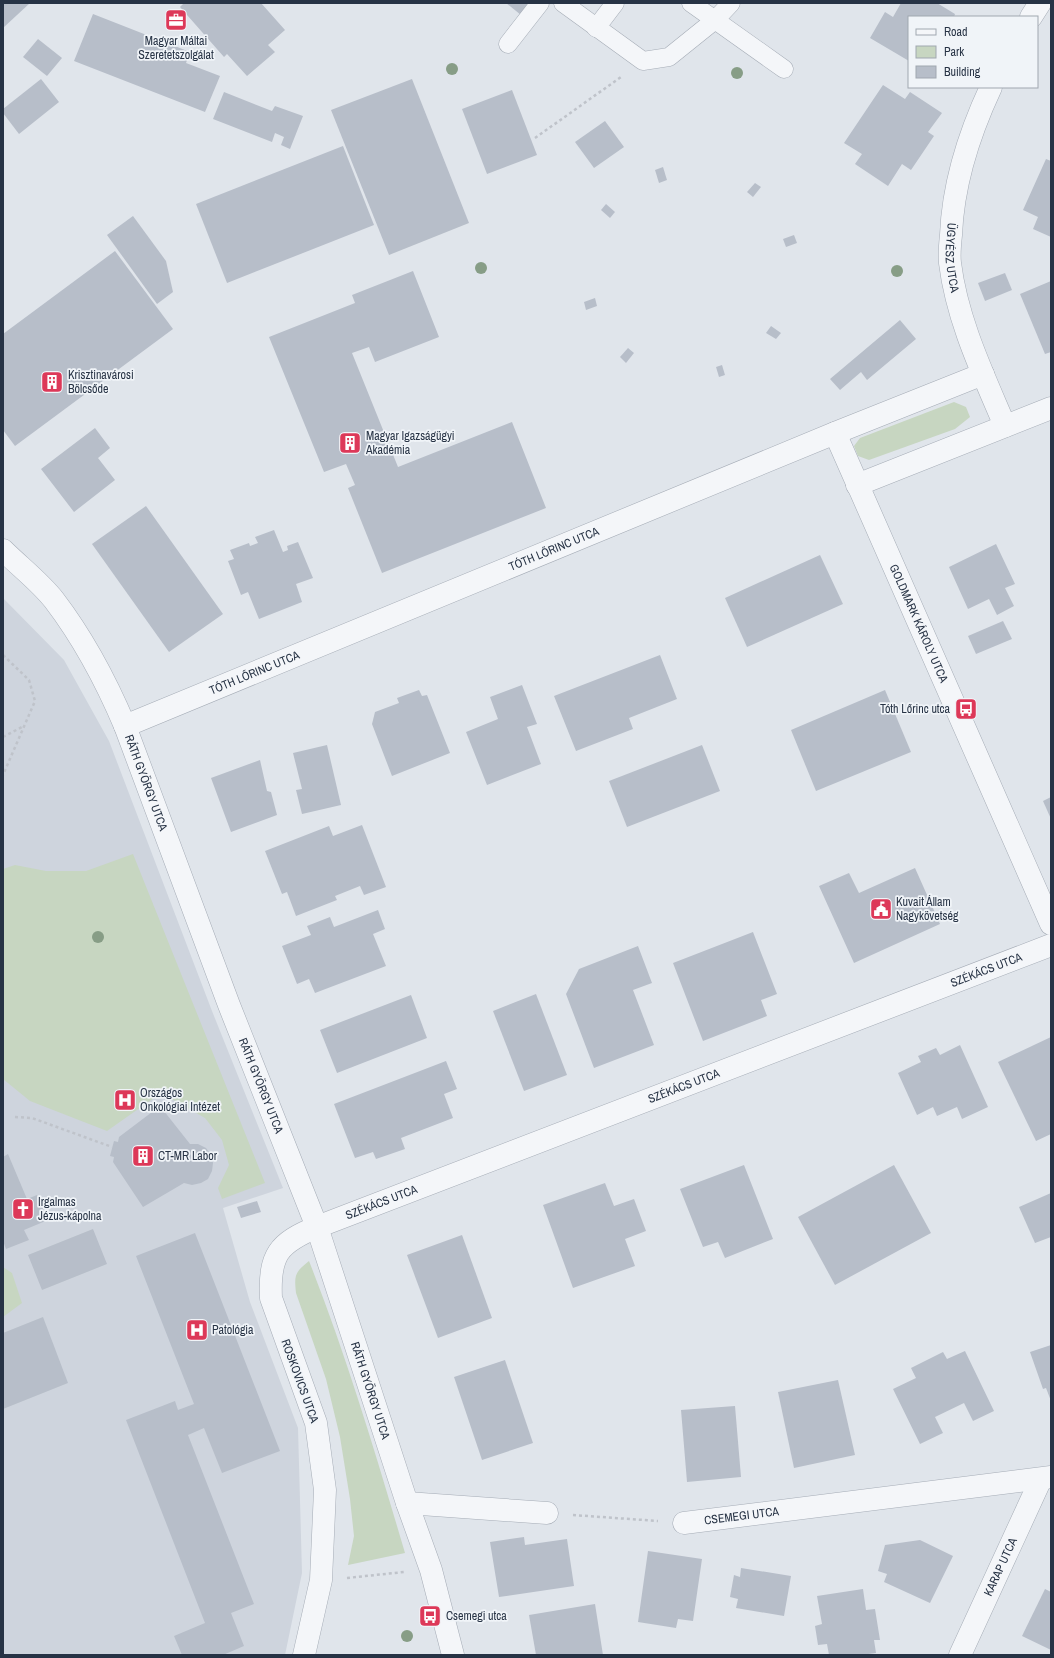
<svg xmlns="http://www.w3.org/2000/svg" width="1054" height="1658" viewBox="0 0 1054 1658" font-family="'Archivo Narrow',sans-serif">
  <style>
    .built { fill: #ced4dd }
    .green { fill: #c7d6c1 }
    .building { fill: #b7bec9 }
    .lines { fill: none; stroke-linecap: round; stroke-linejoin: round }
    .service-casing { stroke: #a5acb6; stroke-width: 19 }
    .minor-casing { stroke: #a5acb6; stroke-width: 23 }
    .path { stroke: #bfc3ca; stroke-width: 2.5; stroke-dasharray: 3 3; stroke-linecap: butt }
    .service { stroke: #f4f6f9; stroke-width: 18 }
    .minor { stroke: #f4f6f9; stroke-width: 22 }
    .tree { fill: #879d86 }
    .labels { text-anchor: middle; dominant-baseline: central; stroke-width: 3.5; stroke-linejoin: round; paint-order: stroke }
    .poi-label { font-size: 12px; fill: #273345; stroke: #f0f4f8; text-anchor: start }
    .street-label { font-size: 12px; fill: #273345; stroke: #f0f4f8 }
  </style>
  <rect width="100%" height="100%" fill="#e0e5eb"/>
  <polygon class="built" points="3,598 64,660 109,741 212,1011 283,1188 223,1208 250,1302 298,1428 302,1573 285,1655 3,1655"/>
  <g class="green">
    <polygon points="954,402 966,407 970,417 955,429 869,460 858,456 854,446 860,438"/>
    <polygon points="133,854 265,1183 222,1199 218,1188 229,1165 222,1140 205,1118 161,1093 107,1131 30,1101 3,1079 3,869 15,865 46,871 86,871"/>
    <path d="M309 1261C347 1357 376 1455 405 1553L348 1565 354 1536 350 1499 340 1437 326 1379 296 1293C294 1275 295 1272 309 1261Z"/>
    <polygon points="3,1267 12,1273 22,1303 3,1317"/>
  </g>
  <g class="building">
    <polygon points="3,3 30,3 3,28"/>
    <polygon points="184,3 261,3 285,30 268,45 275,52 247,76 227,54 224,57 180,7"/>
    <polygon points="506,3 530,3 521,15"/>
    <polygon points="901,3 937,3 955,14 954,17 909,17 909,61 870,38 885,12 893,17"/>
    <polygon points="93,14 190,52 186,63 220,76 205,112 74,61"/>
    <polygon points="38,39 62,58 47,76 23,57"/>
    <polygon points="41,79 59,102 19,134 3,113 3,109"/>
    <polygon points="412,79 469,223 389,255 331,110"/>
    <polygon points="883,85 905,99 910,92 942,113 928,132 934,136 911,170 902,164 888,186 855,164 862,154 844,143"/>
    <polygon points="512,90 537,155 487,174 462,109"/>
    <polygon points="224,92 272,111 275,106 303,116 290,149 281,145 284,137 275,133 272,142 213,119"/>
    <polygon points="605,121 624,147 594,168 575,142"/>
    <polygon points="343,146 374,225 227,283 196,204"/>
    <polygon points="1046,159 1051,161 1051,237 1033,229 1038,217 1023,210"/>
    <polygon points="663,167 667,180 659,183 655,170"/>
    <polygon points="755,183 761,187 753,197 747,192"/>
    <polygon points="606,204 615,212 610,218 601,210"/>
    <polygon points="133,216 166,261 173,292 157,304 107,235"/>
    <polygon points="794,235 797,243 786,247 783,239"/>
    <polygon points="115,251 173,329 15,446 3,430 3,334"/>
    <polygon points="413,271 439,337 375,362 369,347 352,353 398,467 512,422 546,508 382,573 348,488 355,485 346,464 324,472 269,337 355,303 352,295"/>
    <polygon points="1005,273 1012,290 985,301 978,283"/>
    <polygon points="1051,281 1051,352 1045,354 1020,294"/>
    <polygon points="595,298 597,306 586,310 584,302"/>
    <polygon points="900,320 916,339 867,380 861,372 840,390 830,379"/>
    <polygon points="771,326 781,333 776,339 766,333"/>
    <polygon points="628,348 634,353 626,363 620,357"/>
    <polygon points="722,365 725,375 719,377 716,367"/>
    <polygon points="95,428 110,448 98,458 115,480 74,512 41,469"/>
    <polygon points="146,506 223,614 169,652 92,544"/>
    <polygon points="274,530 283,552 288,550 287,546 298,542 313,578 296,584 302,602 259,619 248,592 241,595 228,561 234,559 230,550 249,543 250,546 258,543 255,537"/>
    <polygon points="996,544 1015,584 1005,588 1014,606 997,615 989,599 968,609 949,567"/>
    <polygon points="820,555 843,604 747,647 725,598"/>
    <polygon points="1003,621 1012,639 976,654 968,636"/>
    <polygon points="660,655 677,699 629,718 633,729 576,751 554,696"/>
    <polygon points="522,685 537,724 527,727 541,764 487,785 466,732 498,719 490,697"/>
    <polygon points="419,690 422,696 427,695 450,753 392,776 372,724 375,712 399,703 397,698"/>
    <polygon points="885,690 911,752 816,791 791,730"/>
    <polygon points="327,745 341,805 302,814 296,790 302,789 293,753"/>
    <polygon points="702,745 720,791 627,827 609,781"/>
    <polygon points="260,760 267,791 271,792 277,815 231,832 211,778"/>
    <polygon points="1051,797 1051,819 1043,801"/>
    <polygon points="362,825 386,887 364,895 360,886 335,896 337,900 296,916 287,892 282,894 265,851 329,826 333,836"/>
    <polygon points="915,868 940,924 854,963 819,886 849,873 859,893"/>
    <polygon points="378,910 385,929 373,934 386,966 315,993 309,979 297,984 282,946 311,935 307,926 330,917 334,927"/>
    <polygon points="753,932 777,994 761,1000 767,1016 703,1041 673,963"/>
    <polygon points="638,946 652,983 633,990 654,1045 594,1068 566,994 579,969"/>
    <polygon points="536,994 567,1075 524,1091 493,1011"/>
    <polygon points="411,995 427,1038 337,1073 320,1030"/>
    <polygon points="1051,1037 1051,1134 1036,1141 998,1062"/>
    <polygon points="960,1045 988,1107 962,1119 957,1107 937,1116 933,1107 917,1115 898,1073 921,1062 918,1056 936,1048 940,1055"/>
    <polygon points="446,1061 457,1089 444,1094 453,1118 401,1138 405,1149 376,1159 373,1152 355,1158 334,1104"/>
    <polygon points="160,1106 190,1144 198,1144 206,1148 211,1155 213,1163 212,1171 208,1179 201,1183 192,1185 184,1183 143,1207 113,1162 114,1157 110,1156 114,1141 118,1142 119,1137"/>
    <polygon points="8,1154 27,1199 37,1195 48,1220 24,1230 29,1240 6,1249 3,1241 3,1157"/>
    <polygon points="744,1165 773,1239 725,1258 718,1242 703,1247 680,1189"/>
    <polygon points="894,1165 931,1233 835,1285 798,1217"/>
    <polygon points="605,1183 614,1206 634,1199 646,1231 625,1239 635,1266 573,1288 543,1205"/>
    <polygon points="1051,1193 1051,1237 1035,1243 1019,1207"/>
    <polygon points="257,1201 261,1212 241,1218 237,1207"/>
    <polygon points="93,1229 107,1264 42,1290 28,1255"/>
    <polygon points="195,1233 280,1451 222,1473 204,1428 188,1435 254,1604 231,1613 244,1646 223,1655 182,1655 174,1636 205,1623 126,1420 175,1401 178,1410 194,1404 136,1256"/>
    <polygon points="462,1235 492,1318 438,1338 407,1255"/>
    <polygon points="43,1317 68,1383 3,1409 3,1333"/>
    <polygon points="1051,1345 1051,1401 1046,1388 1043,1389 1030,1352"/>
    <polygon points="965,1351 994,1411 973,1421 964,1403 935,1417 943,1433 920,1444 893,1389 916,1378 911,1368 943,1352 947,1359"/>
    <polygon points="505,1360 533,1443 482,1460 454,1377"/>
    <polygon points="838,1380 855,1455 794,1468 778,1392"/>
    <polygon points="735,1406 741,1477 687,1482 681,1410"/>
    <polygon points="524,1537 525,1545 567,1539 574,1586 499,1597 490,1542"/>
    <polygon points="920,1540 953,1556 930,1603 884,1582 887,1574 878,1571 885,1545"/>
    <polygon points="648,1551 702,1559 693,1621 678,1619 676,1628 638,1622"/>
    <polygon points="741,1568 791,1576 784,1616 736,1608 738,1599 730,1597 734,1575 740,1577"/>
    <polygon points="863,1589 866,1610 875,1609 880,1640 874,1640 876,1653 861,1655 829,1655 827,1644 818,1645 815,1626 822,1624 817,1596"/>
    <polygon points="1045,1589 1051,1592 1051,1650 1022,1636"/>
    <polygon points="595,1604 603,1655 536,1655 529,1615"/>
  </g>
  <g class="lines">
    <g class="service-casing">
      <g id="service">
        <polyline points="563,3 643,61 669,57 715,20 731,3"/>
        <polyline points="691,3 784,69"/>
        <polyline points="596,28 615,3"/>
        <polyline points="508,44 540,3"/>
      </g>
    </g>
    <g class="minor-casing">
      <g id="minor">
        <polyline points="1031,17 1040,3"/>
        <path id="s1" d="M991 87C969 134 953 184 951 235 950 244 949 254 950 263 957 320 983 374 1005 426"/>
        <path id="s2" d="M835 433 1051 924"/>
        <polyline points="857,485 1051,408"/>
        <path id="s3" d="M3 550C19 566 40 582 54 600 83 638 106 681 125 726L229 1005 317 1227 407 1503 431 1570 453 1655"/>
        <path id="s4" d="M125 726 835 433 983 374"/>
        <polyline points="407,1503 547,1513"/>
        <path id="s5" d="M684 1523 1051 1477"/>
        <path id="s6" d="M304 1655 321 1580 325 1490 316 1423 271 1298C269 1255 278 1243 317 1227L1051 945"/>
        <path id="s7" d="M960 1655 1041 1479"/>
      </g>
    </g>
    <g class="path">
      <polyline points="535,138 621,77"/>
      <polyline points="3,655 29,680 35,701 3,775"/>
      <polyline points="3,737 22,727"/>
      <polyline points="15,1117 32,1118 112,1147"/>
      <polyline points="573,1515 658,1521"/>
      <polyline points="347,1578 404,1572"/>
    </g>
    <use href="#service" class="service"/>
    <use href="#minor" class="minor"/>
  </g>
  <g class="tree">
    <circle cx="452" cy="69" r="6"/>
    <circle cx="737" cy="73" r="6"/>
    <circle cx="481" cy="268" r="6"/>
    <circle cx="897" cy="271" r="6"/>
    <circle cx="98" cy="937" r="6"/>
    <circle cx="407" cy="1636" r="6"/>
  </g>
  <defs>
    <g id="office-square" transform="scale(1.15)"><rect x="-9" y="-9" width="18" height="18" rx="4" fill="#dd3858" stroke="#f0f4f8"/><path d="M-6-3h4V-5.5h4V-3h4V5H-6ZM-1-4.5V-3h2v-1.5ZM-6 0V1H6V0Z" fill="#fff"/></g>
    <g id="building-square" transform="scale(1.15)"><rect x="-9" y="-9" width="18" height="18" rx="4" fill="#dd3858" stroke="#f0f4f8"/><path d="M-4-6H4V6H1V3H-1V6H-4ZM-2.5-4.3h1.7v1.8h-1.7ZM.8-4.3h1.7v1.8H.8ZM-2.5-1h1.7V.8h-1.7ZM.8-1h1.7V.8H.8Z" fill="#fff"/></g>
    <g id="bus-square" transform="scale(1.15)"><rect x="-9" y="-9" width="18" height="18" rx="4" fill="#dd3858" stroke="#f0f4f8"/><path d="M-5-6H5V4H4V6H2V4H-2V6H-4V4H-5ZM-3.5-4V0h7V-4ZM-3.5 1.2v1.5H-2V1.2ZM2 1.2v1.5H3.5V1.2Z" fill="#fff"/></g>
    <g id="civic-square" transform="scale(1.15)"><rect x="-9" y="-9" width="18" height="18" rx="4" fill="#dd3858" stroke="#f0f4f8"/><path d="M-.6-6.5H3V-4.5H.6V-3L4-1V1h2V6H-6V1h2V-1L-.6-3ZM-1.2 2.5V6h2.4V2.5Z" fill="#fff"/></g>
    <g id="hospital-square" transform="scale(1.15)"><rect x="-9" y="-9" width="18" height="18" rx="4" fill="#dd3858" stroke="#f0f4f8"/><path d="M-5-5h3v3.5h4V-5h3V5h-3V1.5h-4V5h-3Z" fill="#fff"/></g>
    <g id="church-square" transform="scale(1.15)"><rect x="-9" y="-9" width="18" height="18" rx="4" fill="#dd3858" stroke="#f0f4f8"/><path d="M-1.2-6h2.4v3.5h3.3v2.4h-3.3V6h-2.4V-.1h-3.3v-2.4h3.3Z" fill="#fff"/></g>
  </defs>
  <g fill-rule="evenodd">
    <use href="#office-square" x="176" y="20"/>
    <use href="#building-square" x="52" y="382"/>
    <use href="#building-square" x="350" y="443"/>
    <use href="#bus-square" x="966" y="709"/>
    <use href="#civic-square" x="881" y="909"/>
    <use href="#hospital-square" x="125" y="1100"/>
    <use href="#building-square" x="143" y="1156"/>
    <use href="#church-square" x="23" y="1209"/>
    <use href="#hospital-square" x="197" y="1330"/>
    <use href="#bus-square" x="430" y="1616"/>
  </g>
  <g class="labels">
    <g class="poi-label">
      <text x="176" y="41" text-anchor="middle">Magyar Máltai<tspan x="176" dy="14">Szeretetszolgálat</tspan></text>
      <text x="68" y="375">Krisztinavárosi<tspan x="68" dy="14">Bölcsőde</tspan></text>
      <text x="366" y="436">Magyar Igazságügyi<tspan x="366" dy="14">Akadémia</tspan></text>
      <text x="950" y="709" text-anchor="end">Tóth Lőrinc utca</text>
      <text x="896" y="902">Kuvait Állam<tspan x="896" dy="14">Nagykövetség</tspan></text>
      <text x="140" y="1093">Országos<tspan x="140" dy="14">Onkológiai Intézet</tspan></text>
      <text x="158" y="1156">CT-MR Labor</text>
      <text x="38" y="1202">Irgalmas<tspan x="38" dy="14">Jézus-kápolna</tspan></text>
      <text x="212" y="1330">Patológia</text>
      <text x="446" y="1616">Csemegi utca</text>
    </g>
    <g class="street-label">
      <text stroke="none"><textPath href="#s1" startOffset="177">ÜGYÉSZ UTCA</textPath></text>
      <text stroke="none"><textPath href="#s4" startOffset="464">TÓTH LŐRINC UTCA</textPath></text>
      <text stroke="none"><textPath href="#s2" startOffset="208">GOLDMARK KÁROLY UTCA</textPath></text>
      <text stroke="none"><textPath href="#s4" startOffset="140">TÓTH LŐRINC UTCA</textPath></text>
      <text stroke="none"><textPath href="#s3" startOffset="277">RÁTH GYÖRGY UTCA</textPath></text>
      <text stroke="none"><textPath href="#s6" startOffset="1178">SZÉKÁCS UTCA</textPath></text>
      <text stroke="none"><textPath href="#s3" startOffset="601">RÁTH GYÖRGY UTCA</textPath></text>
      <text stroke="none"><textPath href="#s6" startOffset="854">SZÉKÁCS UTCA</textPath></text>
      <text stroke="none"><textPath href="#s6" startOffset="530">SZÉKÁCS UTCA</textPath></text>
      <text transform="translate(300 1381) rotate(70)">ROSKOVICS UTCA</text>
      <text stroke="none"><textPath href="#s3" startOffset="925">RÁTH GYÖRGY UTCA</textPath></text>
      <text stroke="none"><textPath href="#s5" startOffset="58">CSEMEGI UTCA</textPath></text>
      <text stroke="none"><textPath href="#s7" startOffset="97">KARAP UTCA</textPath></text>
    </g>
  </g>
  <rect width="1054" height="1658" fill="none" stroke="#273345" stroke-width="8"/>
  <rect x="908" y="16" width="130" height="72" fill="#f0f4f8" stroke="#a0a7b0"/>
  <rect x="916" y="29" width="20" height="6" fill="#f4f6f9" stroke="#a0a7b0"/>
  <text x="944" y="36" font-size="12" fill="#273345">Road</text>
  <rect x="916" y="46" width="20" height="12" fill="#c7d6c1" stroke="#a0a7b0"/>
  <text x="944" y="56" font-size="12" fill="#273345">Park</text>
  <rect x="916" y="66" width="20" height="12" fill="#b7bec9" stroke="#a0a7b0"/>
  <text x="944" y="76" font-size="12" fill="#273345">Building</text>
</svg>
